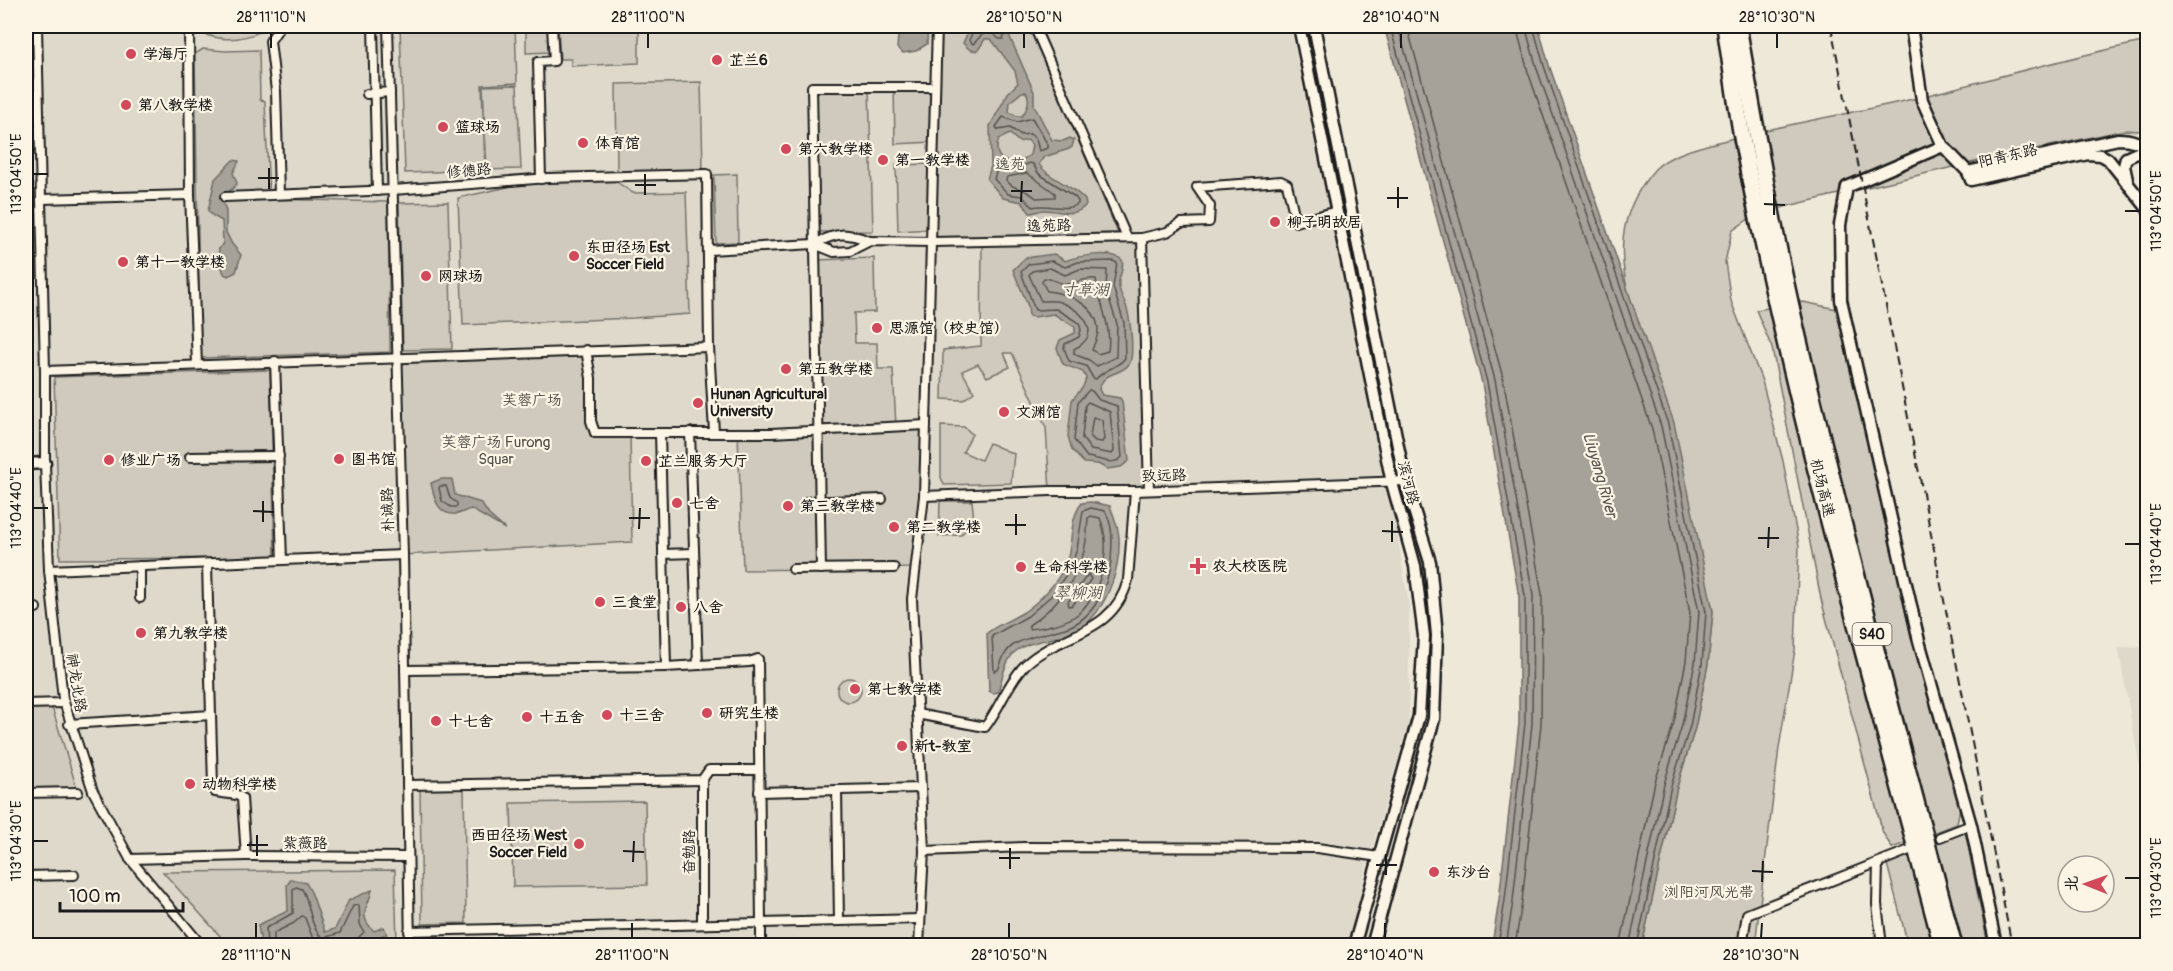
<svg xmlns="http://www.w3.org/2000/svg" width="2173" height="971" viewBox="0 0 2173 971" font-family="Pangolin,'LXGW WenKai TC',sans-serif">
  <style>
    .built { fill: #ded9cb }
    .green { fill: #cfcabd; stroke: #76736c; stroke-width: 1.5 }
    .water { fill: #a7a299; stroke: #6f6c67; stroke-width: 1.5; fill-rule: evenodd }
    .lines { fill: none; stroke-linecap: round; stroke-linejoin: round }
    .shore { stroke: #54524e; stroke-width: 1.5 }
    .street-casing { stroke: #1c1c1c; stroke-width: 12 }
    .secondary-casing { stroke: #1c1c1c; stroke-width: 15 }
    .highway-casing { stroke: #1c1c1c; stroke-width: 20 }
    .street { stroke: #fcf5e5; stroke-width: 8 }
    .secondary { stroke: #fcf5e5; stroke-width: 10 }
    .highway { stroke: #fcf5e5; stroke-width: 15 }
    .rail { stroke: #1c1c1c; stroke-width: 2; stroke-dasharray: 9 4.5; stroke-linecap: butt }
    .ticks { fill: none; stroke: #1c1c1c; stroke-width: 2 }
    .poi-dot { fill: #d1495b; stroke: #fcf5e5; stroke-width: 2 }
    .labels { text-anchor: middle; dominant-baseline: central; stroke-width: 4.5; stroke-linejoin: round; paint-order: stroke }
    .shield { fill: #fcf5e5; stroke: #5f5d58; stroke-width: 1.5 }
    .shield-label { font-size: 14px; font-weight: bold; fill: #1c1c1c }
    .poi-label { font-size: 15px; font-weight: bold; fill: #1c1c1c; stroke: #fcf5e5; text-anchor: start }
    .street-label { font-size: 15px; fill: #1c1c1c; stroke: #fcf5e5 }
    .park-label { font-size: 15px; fill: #52504c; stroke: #fcf5e5 }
    .water-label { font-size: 16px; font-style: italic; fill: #5b5854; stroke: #fcf5e5 }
    .neatline { fill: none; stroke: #1c1c1c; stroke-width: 2 }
    .ticks-label { font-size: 15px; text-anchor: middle; fill: #1c1c1c }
  </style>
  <rect width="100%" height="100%" fill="#eee8d9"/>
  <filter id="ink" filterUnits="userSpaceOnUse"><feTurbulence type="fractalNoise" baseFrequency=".0167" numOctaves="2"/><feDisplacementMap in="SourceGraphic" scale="12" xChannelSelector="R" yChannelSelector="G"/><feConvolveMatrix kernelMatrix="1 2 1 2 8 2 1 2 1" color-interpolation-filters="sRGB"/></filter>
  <g filter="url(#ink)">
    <g class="built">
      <polygon points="26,26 1290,26 1394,516 1409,605 1409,722 1367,865 1348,945 26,945"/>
      <polygon points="2118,647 2147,647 2147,806"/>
    </g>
    <g class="green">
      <path d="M182 26H271C238 45 216 41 182 26Z"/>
      <polygon points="400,26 515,26 517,83 482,85 485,170 405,173"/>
      <polygon points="526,26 549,26 550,52 526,53"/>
      <polygon points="558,26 639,26 639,63 571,66 571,59 560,59"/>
      <polygon points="940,26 1029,26 1118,233 936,238"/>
      <path d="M2147 41V135L2140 131 2125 130 1970 163 1788 206 1753 216 1732 231 1725 262 1731 301 1762 381 1783 461 1799 546 1795 650 1779 748 1755 945H1642L1677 787 1695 728 1708 664 1713 611 1633 309C1616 258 1617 212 1655 169 1671 152 1709 145 1730 139 1786 124 1843 115 1900 102 1982 82 2064 58 2147 41Z"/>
      <polygon points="203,49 225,51 259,50 260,100 265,101 269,199 388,202 390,352 200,358 195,54"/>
      <polygon points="701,82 703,171 617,172 616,84"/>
      <polygon points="517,85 521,169 487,170 483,86"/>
      <polygon points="812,87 869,87 873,231 815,232"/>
      <polygon points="894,87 935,87 934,142 895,144"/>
      <polygon points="934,164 932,229 898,231 896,165"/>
      <polygon points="737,174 738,242 716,243 714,175"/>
      <polygon points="608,176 633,193 686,192 690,314 634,318 463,325 458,198 548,178"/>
      <polygon points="448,202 452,349 403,350 399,203"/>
      <polygon points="1142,238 1149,490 1050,491 1046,428 1012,353 1004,353 1010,367 987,377 978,364 962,371 974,392 963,400 942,399 943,350 981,346 982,241"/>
      <polygon points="874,258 875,312 854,313 855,343 877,343 878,369 893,369 896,426 926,425 916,568 743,570 738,433 817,429 816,260"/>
      <polygon points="1803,302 1837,309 1913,644 1960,807 1957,824 1892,848 1883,833 1821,599 1772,348 1756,310"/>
      <polygon points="513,353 562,357 583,355 593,395 593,436 630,435 632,542 403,555 396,357"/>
      <polygon points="270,370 275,558 60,559 54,377"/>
      <polygon points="941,426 964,427 972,434 963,452 981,460 989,443 1014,454 1011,483 944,485 941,477"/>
      <polygon points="940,501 972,501 974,520 961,535 939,536"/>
      <circle cx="849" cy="690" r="12"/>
      <polygon points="26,704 51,704 78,792 26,793"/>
      <polygon points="420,788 464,788 466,923 422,924"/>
      <polygon points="645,801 647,885 513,887 511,803"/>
      <polygon points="1965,831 1988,945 1908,945 1887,864"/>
      <polygon points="395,870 397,945 228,945 163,872"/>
    </g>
    <g class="water">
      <polygon points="893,26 928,26 927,44 916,51 903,53 897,48 898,36"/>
      <path d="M971 26H1005L1034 92V105L1052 140 1063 141 1070 138 1074 140 1072 147 1069 149 1044 157 1039 164C1047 178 1073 185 1085 200L1086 205C1073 219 1061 210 1044 210 1039 210 1035 213 1030 213L1022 202 1003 198 987 179 991 166 990 126 1008 93 1018 83 1015 71 991 39H985L978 50C971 52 967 48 963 43ZM1022 92H1026C1031 99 1027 110 1022 116H1017L1009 112 1010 102ZM1010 134 1019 142 1028 140 1032 145 1030 155C1013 168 990 162 999 139Z"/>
      <polygon points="1384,26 1538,26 1549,65 1674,423 1713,611 1708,664 1695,728 1677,787 1642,945 1492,945 1499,900 1519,723 1519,597 1482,383"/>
      <path d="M233 160 239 161 233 173 237 183C233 191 225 192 222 199L226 211V232L232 244 241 255 236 272 228 276 224 274 218 255 219 249 223 243 222 221 213 216 208 211 215 179Z"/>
      <path d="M1054 254 1065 261C1077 256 1112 250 1122 260 1125 270 1117 277 1119 287 1120 294 1125 301 1127 309 1130 319 1135 355 1129 364 1121 376 1104 370 1099 389L1102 395 1120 398 1122 401 1129 461 1121 467 1107 469 1098 464 1084 463 1072 450 1068 436 1072 400 1083 387 1086 378 1083 372 1063 364 1057 348 1060 340 1075 333V327L1054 314 1034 317 1029 316 1028 306 1013 270 1025 258Z"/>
      <path d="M441 479H452L455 495 481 503 489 515 505 529 471 509C466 510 462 513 457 514 437 516 434 497 431 483Z"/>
      <path d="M1091 502 1110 506C1114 516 1118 526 1119 537 1121 570 1105 617 1073 632 1056 640 1032 639 1016 651 1005 660 1002 679 998 692L993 693 989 691 987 633C998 624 1013 619 1024 612 1040 601 1057 583 1065 566 1074 546 1068 519 1082 503Z"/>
      <path d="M291 879 306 883 312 894 325 932 335 929 349 900 372 890C368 909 357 915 374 931L384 927 387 934 363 941V945L266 946 261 943 258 925 288 911 287 885Z"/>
    </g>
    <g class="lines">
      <g class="shore">
        <polyline points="976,26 969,40 973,44 984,33 992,33 999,39 1003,39 1004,36 1001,26"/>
        <polyline points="1390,26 1487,382 1525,596 1525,723 1505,900 1498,946"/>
        <polyline points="1398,26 1495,380 1533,595 1532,724 1513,901 1506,946"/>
        <polyline points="1407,26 1503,378 1542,594 1541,724 1522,902 1515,946"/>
        <polyline points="1516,26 1528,72 1652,429 1690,613 1686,661 1674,722 1655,782 1620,946"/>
        <polyline points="1525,26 1537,69 1661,426 1699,612 1695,663 1682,725 1664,784 1629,946"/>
        <polyline points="1533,26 1544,66 1668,424 1706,612 1702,664 1690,726 1671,786 1637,946"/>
        <polygon points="1003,117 1017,122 1032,118 1048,145 1048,148 1039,151 1036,139 1030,134 1021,135 1010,128 998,130 996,127"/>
        <path d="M1030 163 1033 164 1039 174 1075 197 1078 201V204C1066 212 1047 203 1033 207L1022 196 1008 194 994 179 998 166 1016 169Z"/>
        <path d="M1027 173 1055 193V197L1036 198C1024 186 1014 191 1006 180L1007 177Z"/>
        <path d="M1052 261 1065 267 1078 262 1113 261 1117 263 1113 287 1124 323 1125 358C1119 367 1106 368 1096 379L1093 378 1086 366 1069 361 1064 348 1065 344 1079 337 1081 330 1079 323 1056 309 1035 310 1021 272 1029 264Z"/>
        <path d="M1050 268 1065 275 1080 269 1107 270 1106 289 1117 324 1116 357 1097 366 1089 360 1074 354V349C1104 334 1083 310 1060 302 1054 300 1047 301 1041 301L1029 275 1032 271Z"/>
        <path d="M1044 278C1052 278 1058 284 1067 284 1078 283 1085 277 1096 279 1099 303 1112 326 1108 351L1098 354 1092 350C1094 344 1097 339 1098 332 1099 306 1068 293 1047 291L1042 282Z"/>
        <path d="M1089 390 1092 391 1099 400 1117 406 1122 457C1113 467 1099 458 1087 457L1074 440 1078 402Z"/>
        <polygon points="1088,402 1110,412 1114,451 1112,454 1091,450 1082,438 1085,405"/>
        <polygon points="1093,417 1102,420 1104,439 1102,442 1095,441 1090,436"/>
        <polygon points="440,486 446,486 450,498 457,503 457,507 451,507 442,501 439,488"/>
        <path d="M1091 508 1105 511C1114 527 1112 543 1111 561 1108 586 1094 618 1068 627 1051 633 1031 635 1015 644 1005 650 1002 660 998 670L994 671 992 636 1028 616 1052 595 1070 569 1077 549 1083 511Z"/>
        <path d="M1091 516 1100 518C1112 548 1102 592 1078 614 1067 623 1043 628 1029 629V625C1054 609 1077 581 1084 551 1087 540 1087 529 1088 518Z"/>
        <polygon points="1088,574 1091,579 1073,605 1069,606 1068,602"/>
        <path d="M267 946 266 928 293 913V889L296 887 302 889C311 903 309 928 323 938L340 933 353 906 359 905 360 924 364 932 358 938 357 946"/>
        <polyline points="274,946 274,933 294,923 302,916 305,918 313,939 323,946"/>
      </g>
      <g class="street-casing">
        <g id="street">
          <polyline points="37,26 45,371 45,463 49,570 63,699 93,791 130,859 202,946"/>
          <polyline points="189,26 190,195 197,364"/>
          <polyline points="373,26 377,191"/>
          <polyline points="388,26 403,555 410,946"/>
          <polyline points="1034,26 1127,238"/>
          <polyline points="367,94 390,92"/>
          <polyline points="541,179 538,62 554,61 552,26"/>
          <polyline points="279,194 276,91 270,41 280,26"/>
          <polyline points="225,197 393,190 548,178 707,174 709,347 714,432"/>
          <polyline points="42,199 190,195"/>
          <polyline points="1142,238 1167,232 1181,223 1209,222 1210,206 1197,187 1281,181 1287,184 1296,222 1337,211"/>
          <path d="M814 244C838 232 845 232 870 241"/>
          <polyline points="26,248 27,248"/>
          <polyline points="709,250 814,244 834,252 850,251 870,241 932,242 1142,238 1149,490"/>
          <polyline points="586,350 591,378 591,421 595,433 771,433 926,425"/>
          <polyline points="275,361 282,560"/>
          <polyline points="45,371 709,347"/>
          <polyline points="690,432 698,665"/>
          <polyline points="660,433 666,667"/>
          <polyline points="190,457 279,456"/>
          <polyline points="924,496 1050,491 1135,491 1405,481"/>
          <polyline points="807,502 882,499"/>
          <polyline points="663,554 694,553"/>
          <polyline points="793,569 894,568"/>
          <polyline points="821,569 812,87 935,87"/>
          <polyline points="49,570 403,555"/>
          <polyline points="140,598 140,566"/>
          <polyline points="26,608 36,608"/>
          <polyline points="405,670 666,667 749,662 758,659 761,923 920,919"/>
          <polyline points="26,704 64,703"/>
          <path d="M917 714 985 727C1000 708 1008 682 1025 665 1060 632 1113 636 1128 580L1135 491"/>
          <polyline points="211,715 213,786 215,792 237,795 242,798 246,856"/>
          <polyline points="69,724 211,715 207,565"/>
          <polyline points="407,785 702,780 709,770 759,770"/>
          <polyline points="837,790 839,921"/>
          <polyline points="759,792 921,788"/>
          <polyline points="26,793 78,792"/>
          <polyline points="1940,837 1971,825"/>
          <polyline points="924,851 1024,847 1317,848 1379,857"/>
          <polyline points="130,859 246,856 408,857"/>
          <polyline points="1878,863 1877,904 1882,946"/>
          <polyline points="26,876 74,875"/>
          <polyline points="702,924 702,780"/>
          <polyline points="409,931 761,923 761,946"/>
          <polyline points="919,946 924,851 912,599 924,496 937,26"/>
          <polyline points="1742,946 1747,914 1907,851"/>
        </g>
      </g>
      <g class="secondary-casing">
        <g id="secondary">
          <polyline points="1299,26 1392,483 1415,566 1424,636 1419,716 1354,946"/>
          <polyline points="1314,26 1405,481 1430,562 1437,635 1434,719 1372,946"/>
          <polyline points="1911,26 1922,100 1943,146 1968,172"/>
          <polyline points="1943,146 1847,187 1840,225 1841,300 1919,641 1971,825 1996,946"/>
          <path d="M2148 150C2140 141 2130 139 2118 139L1968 172 1971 180 2088 154 2101 155 2108 159 2148 209"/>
          <polyline points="2127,180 2124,166 2126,158 2137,153 2148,156"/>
          <polyline points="26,464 45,463"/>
        </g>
      </g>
      <g class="highway-casing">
        <g id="highway">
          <path d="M1725 26C1731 65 1736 104 1743 143 1794 413 1872 680 1942 946"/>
          <path d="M1738 26C1755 125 1772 225 1795 324 1843 533 1900 739 1954 946"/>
        </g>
      </g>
      <use href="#street" class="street"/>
      <use href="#secondary" class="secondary"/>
      <use href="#highway" class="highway"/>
      <polyline class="rail" points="1831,26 2012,946"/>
    </g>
  </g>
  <path class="ticks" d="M271 48V33M648 48V33M1024 48V33M1401 48V33M1777 48V33M33 174H48M258 178H279M635 185H656M269 189V168M1011 191H1032M645 195V174M1387 198H1408M1021 202 1022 181M1764 204 1785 205M1398 208V187M2125 211H2140M1774 215V194M33 508H48M253 511 274 512M629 518H650M263 522V501M1005 525H1026M639 529 640 508M1382 531 1403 532M1016 535V514M1758 538H1779M1392 542V521M2125 544H2140M1768 548 1769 527M33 841H48M247 845H268M623 851 644 852M257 856V835M999 858H1020M633 862 634 841M1376 865H1397M1010 869V848M1752 871 1773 872M1386 875V854M2125 878H2140M1762 882 1763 861M256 938V923M632 938V923M1009 938V923M1385 938V923M1761 938 1762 923"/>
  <g class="poi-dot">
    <circle cx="131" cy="54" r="6"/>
    <circle cx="717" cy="60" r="6"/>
    <circle cx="126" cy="105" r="6"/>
    <circle cx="443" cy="127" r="6"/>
    <circle cx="583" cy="143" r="6"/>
    <circle cx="786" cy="149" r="6"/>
    <circle cx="883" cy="160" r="6"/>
    <circle cx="1275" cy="222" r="6"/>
    <circle cx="574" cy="256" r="6"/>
    <circle cx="123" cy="262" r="6"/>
    <circle cx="426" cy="276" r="6"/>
    <circle cx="877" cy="328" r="6"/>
    <circle cx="786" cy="369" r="6"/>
    <circle cx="698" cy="403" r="6"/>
    <circle cx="1004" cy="412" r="6"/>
    <circle cx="339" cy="459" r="6"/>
    <circle cx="109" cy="460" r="6"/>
    <circle cx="646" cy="461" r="6"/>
    <circle cx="677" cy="503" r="6"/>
    <circle cx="788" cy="506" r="6"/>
    <circle cx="894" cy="527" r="6"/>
    <path d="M1195 557h6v6h6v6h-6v6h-6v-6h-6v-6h6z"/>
    <circle cx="1021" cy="567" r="6"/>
    <circle cx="600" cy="602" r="6"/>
    <circle cx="681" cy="607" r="6"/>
    <circle cx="141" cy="633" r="6"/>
    <circle cx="855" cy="689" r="6"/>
    <circle cx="707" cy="713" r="6"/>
    <circle cx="607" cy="715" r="6"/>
    <circle cx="527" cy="717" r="6"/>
    <circle cx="436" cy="721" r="6"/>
    <circle cx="902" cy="746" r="6"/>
    <circle cx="190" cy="784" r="6"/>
    <circle cx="579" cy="844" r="6"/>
    <circle cx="1434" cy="872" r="6"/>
  </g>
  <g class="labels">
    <rect class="shield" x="1852.5" y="623" width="39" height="22" rx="4.5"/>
    <g class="shield-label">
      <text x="1872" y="634">S40</text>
    </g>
    <g class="poi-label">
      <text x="143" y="54">学海厅</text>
      <text x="729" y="60">芷兰6</text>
      <text x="138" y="105">第八教学楼</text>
      <text x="455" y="127">篮球场</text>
      <text x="595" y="143">体育馆</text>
      <text x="798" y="149">第六教学楼</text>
      <text x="895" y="160">第一教学楼</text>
      <text x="1287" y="222">柳子明故居</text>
      <text x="586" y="247">东田径场 Est<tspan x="586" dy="17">Soccer Field</tspan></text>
      <text x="135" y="262">第十一教学楼</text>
      <text x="438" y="276">网球场</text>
      <text x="889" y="328">思源馆（校史馆）</text>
      <text x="798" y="369">第五教学楼</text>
      <text x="710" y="394">Hunan Agricultural<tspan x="710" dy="17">University</tspan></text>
      <text x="1016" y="412">文渊馆</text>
      <text x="351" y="459">图书馆</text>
      <text x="121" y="460">修业广场</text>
      <text x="658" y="461">芷兰服务大厅</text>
      <text x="689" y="503">七舍</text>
      <text x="800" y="506">第三教学楼</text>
      <text x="906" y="527">第二教学楼</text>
      <text x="1212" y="566">农大校医院</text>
      <text x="1033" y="567">生命科学楼</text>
      <text x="612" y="602">三食堂</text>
      <text x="693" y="607">八舍</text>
      <text x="153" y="633">第九教学楼</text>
      <text x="867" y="689">第七教学楼</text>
      <text x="719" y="713">研究生楼</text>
      <text x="619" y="715">十三舍</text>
      <text x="539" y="717">十五舍</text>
      <text x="448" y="721">十七舍</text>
      <text x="914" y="746">新t-教室</text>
      <text x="202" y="784">动物科学楼</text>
      <text x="567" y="835" text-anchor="end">西田径场 West<tspan x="567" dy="17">Soccer Field</tspan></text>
      <text x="1446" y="872">东沙台</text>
    </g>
    <g class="street-label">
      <text transform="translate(2008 156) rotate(-13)">阳青东路</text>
      <text transform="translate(469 171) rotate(-5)">修德路</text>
      <text transform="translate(1049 226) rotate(-1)">逸苑路</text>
      <text transform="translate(1164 476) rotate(-2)">致远路</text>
      <text transform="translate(1408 483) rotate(76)">滨河路</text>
      <text transform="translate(1822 488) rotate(76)">机场高速</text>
      <text transform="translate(388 510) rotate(-92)">朴诚路</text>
      <text transform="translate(76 683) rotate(81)">神龙北路</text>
      <text x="305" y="843">紫薇路</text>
      <text transform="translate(689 852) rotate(-90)">奋勉路</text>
    </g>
    <g class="park-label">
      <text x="1010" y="164">逸苑</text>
      <text x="532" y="400">芙蓉广场</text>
      <text x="496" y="442">芙蓉广场 Furong<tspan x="496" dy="17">Squar</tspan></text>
      <text x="1709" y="892">浏阳河风光带</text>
    </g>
    <g class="water-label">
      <text x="1085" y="290">寸草湖</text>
      <text transform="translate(1600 475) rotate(74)">Liuyang River</text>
      <text x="1078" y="593">翠柳湖</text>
    </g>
  </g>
  <rect width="2173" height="971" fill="none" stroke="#fcf5e5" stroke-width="66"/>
  <g transform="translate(2086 884) rotate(271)"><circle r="28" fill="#fcf5e5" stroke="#a29e95" stroke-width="1.5"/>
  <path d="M0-4.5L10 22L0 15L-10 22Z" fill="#d1495b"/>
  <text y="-9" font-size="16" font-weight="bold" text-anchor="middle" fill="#1c1c1c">北</text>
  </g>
  <path d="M60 902v9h123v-9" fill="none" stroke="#1c1c1c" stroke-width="3"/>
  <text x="69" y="902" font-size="18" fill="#1c1c1c" stroke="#fcf5e5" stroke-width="4.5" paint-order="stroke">100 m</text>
  <rect x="33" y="33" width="2107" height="905" class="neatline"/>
  <g class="ticks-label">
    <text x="271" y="22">28°11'10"N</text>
    <text x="648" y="22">28°11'00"N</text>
    <text x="1024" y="22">28°10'50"N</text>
    <text x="1401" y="22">28°10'40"N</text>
    <text x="1777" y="22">28°10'30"N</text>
    <text transform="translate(16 174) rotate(-90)" y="5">113°04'50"E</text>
    <text transform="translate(2156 211) rotate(-90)" y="5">113°04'50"E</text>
    <text transform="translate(16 508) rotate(-90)" y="5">113°04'40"E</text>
    <text transform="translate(2156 544) rotate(-90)" y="5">113°04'40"E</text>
    <text transform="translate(16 841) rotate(-90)" y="5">113°04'30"E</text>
    <text transform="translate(2156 878) rotate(-90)" y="5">113°04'30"E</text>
    <text x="256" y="960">28°11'10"N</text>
    <text x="632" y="960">28°11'00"N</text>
    <text x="1009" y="960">28°10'50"N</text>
    <text x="1385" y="960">28°10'40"N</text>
    <text x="1761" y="960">28°10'30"N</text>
  </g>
</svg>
